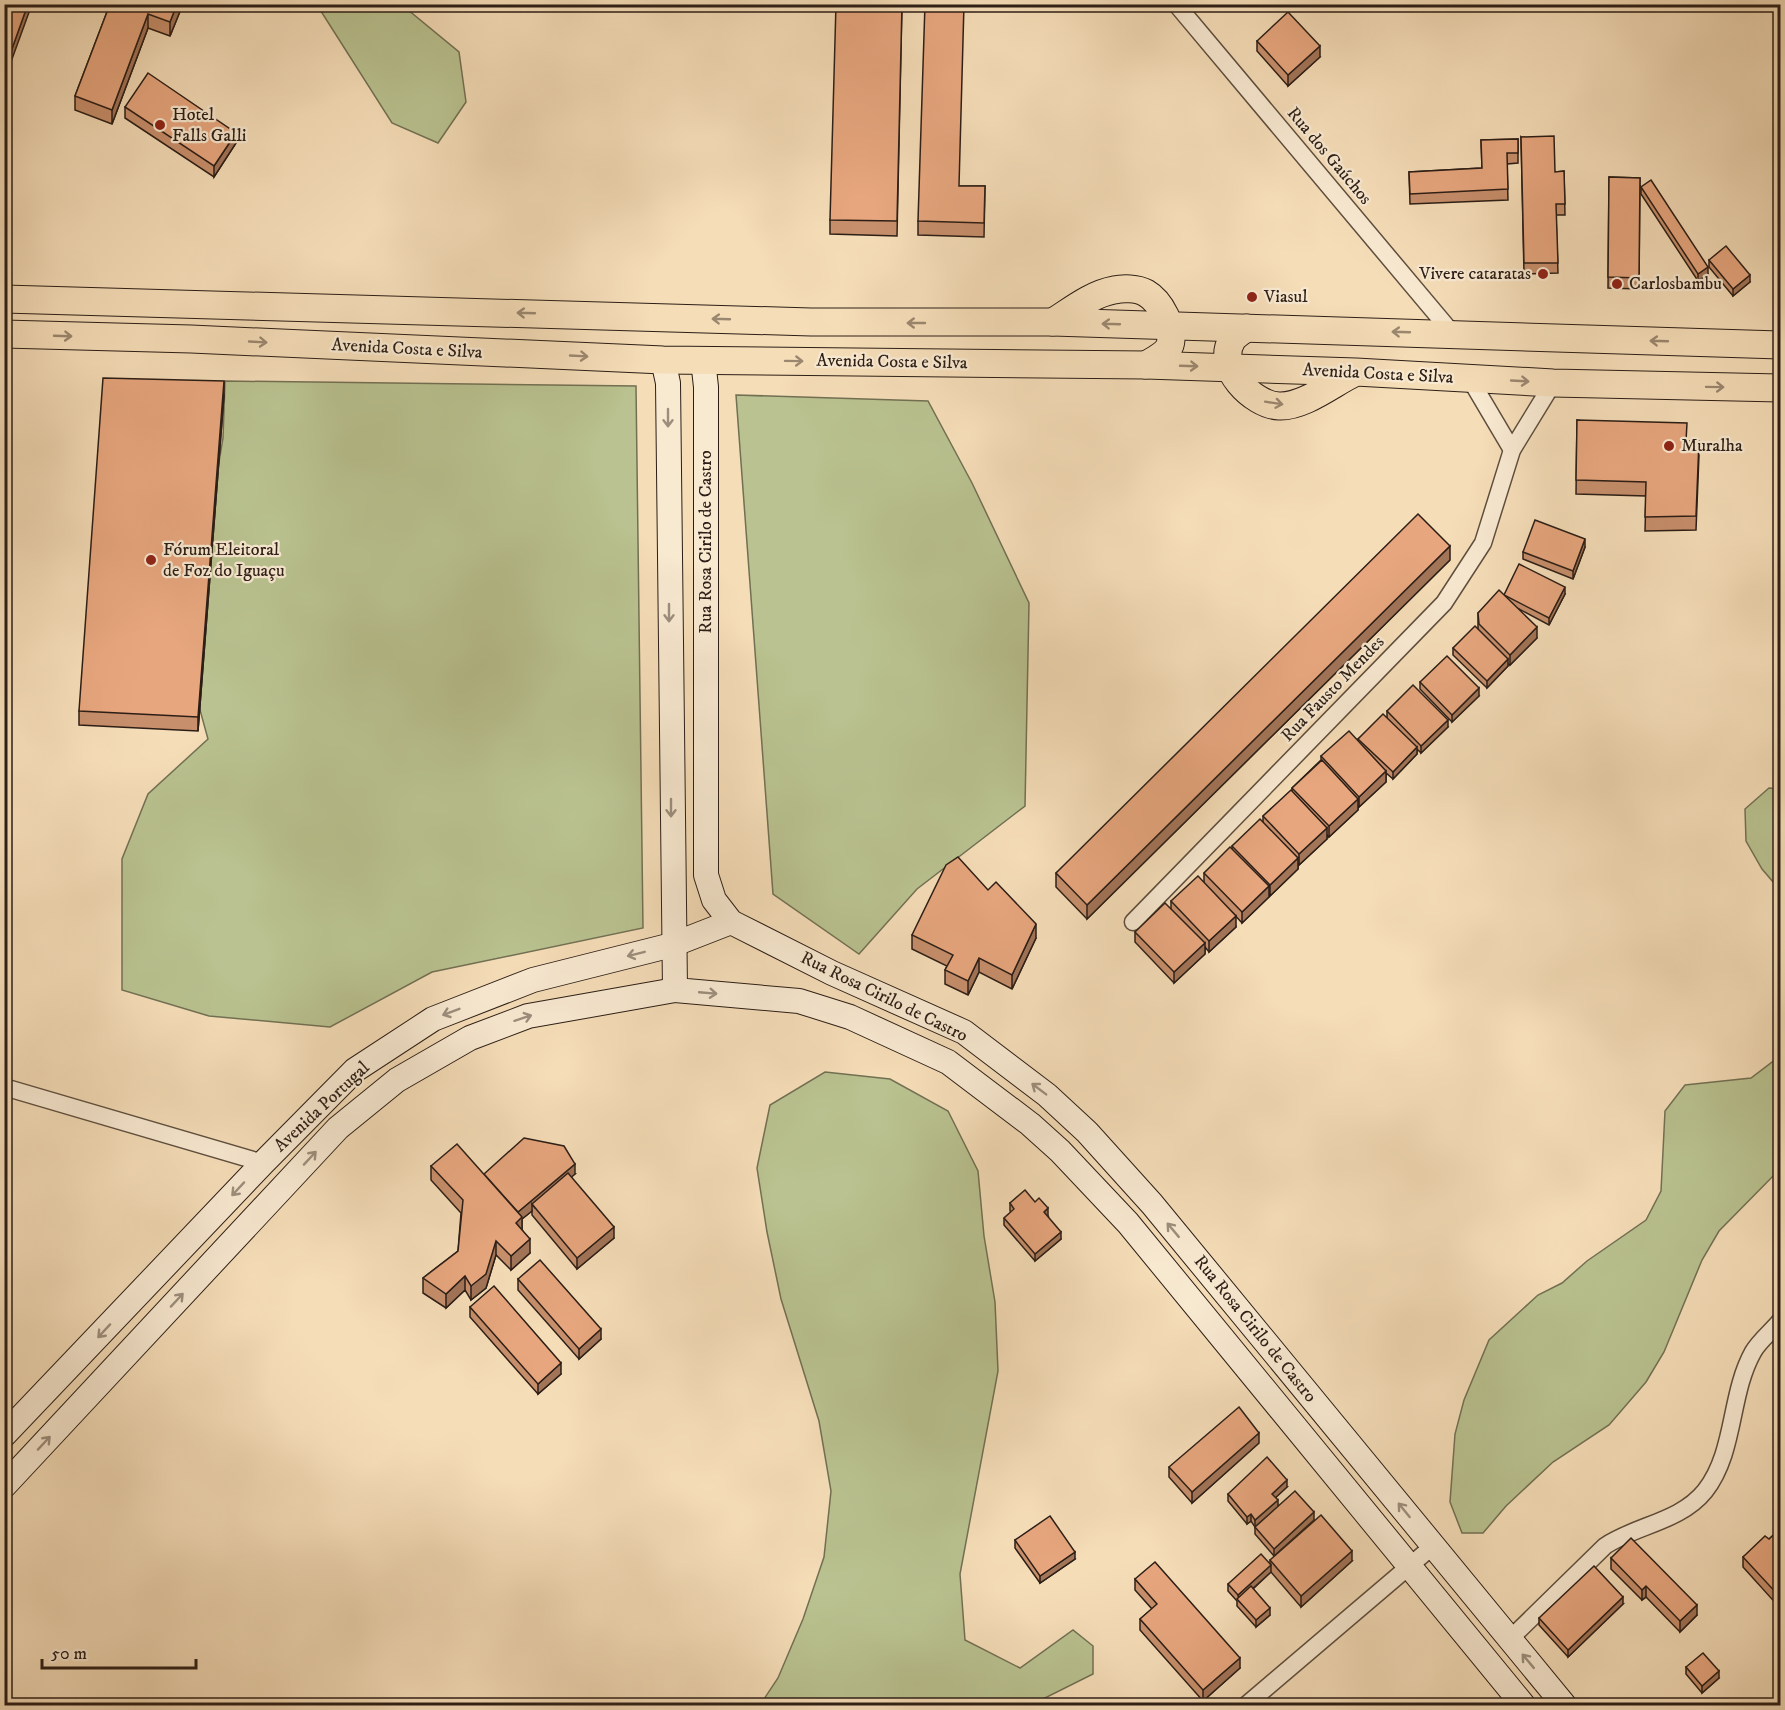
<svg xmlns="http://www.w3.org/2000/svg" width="1785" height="1710" viewBox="0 0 1785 1710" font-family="'IM FELL DW Pica',serif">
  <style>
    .green { fill: #b9c290; stroke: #727053; stroke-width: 1.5 }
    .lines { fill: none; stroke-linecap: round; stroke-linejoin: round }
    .minor-casing { stroke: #5e4e3e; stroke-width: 19 }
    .secondary-casing { stroke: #2c1e16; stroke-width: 26 }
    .primary-casing { stroke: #2c1e16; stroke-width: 29 }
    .minor { stroke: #f8e9d1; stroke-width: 16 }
    .secondary { stroke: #f8e9d1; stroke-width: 24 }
    .primary { stroke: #f5ddb8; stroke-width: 27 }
    .wall { fill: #c78f6c; stroke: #2c1e16; stroke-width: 1.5 }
    .shaded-wall { fill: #a27458; stroke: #2c1e16; stroke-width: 1.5 }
    .building { fill: #e7a67e; stroke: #2c1e16; stroke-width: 1.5 }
    .oneway { stroke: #9b876f }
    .oneway2 { stroke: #9c8e7d }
    .poi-dot { fill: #8f2418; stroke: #f8e9d1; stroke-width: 2 }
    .labels { text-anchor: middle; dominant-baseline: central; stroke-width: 4.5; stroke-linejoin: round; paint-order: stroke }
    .poi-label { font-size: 18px; fill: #2c1e16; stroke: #f8e9d1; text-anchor: start }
    .street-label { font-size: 18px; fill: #2c1e16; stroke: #f8e9d1 }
  </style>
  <rect width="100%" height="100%" fill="#f5ddb8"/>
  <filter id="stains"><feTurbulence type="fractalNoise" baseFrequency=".00333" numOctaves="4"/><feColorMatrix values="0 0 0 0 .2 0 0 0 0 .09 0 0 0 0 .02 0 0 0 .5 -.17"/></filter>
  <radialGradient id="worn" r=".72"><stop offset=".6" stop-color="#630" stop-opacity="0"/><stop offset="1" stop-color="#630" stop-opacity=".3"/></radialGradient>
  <g class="green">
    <polygon points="317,5 402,5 459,52 466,102 438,143 392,123"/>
    <polygon points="225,381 636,386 643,928 432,972 330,1027 209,1016 122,990 122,859 148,794 208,739 186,659 223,438"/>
    <polygon points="736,395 928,401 972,483 1029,603 1025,806 917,889 859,954 773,894"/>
    <polygon points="1769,788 1780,789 1780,890 1762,869 1746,841 1745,809"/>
    <polygon points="1780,1056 1780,1169 1719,1231 1702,1260 1664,1352 1646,1382 1609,1425 1553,1462 1506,1506 1483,1533 1462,1533 1450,1502 1455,1434 1464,1400 1489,1340 1538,1295 1562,1283 1587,1261 1646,1220 1661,1191 1665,1111 1685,1085 1751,1078"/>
    <polygon points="825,1072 890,1079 948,1111 978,1171 984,1236 995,1302 998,1371 960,1574 965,1640 1020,1668 1073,1630 1093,1646 1093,1674 1031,1705 760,1705 778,1678 803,1619 824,1557 831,1491 819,1421 781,1299 767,1232 757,1168 770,1105"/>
  </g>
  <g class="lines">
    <g class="minor-casing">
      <g id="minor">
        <polyline points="1176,4 1453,334"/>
        <polyline points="1470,379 1512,450"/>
        <polyline points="1133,922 1444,603 1483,543 1512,450 1553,383"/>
        <polyline points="4,1087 263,1163"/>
        <path d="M1510 1639 1605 1546C1636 1525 1680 1522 1705 1491 1736 1451 1729 1395 1753 1352 1759 1341 1772 1331 1780 1321"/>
        <polyline points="1245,1706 1433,1546"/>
      </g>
    </g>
    <g class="secondary-casing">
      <g id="secondary">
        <polyline points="663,360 668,383 675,990 799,1001 850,1017 948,1062 1030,1124 1060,1151 1128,1223 1524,1706"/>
        <polyline points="703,360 706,387 706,875 714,900 731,922 832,973 964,1032 1047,1095 1087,1132 1152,1204 1565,1706"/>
        <polyline points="4,1435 263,1163 355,1070 433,1019 533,980 672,945 731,922"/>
        <polyline points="4,1486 338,1128 397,1080 470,1038 528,1016 675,990"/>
      </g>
    </g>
    <g class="primary-casing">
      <g id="primary">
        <polyline points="4,299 811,322 1053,322 1780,345"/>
        <path d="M1053 322C1072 310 1092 294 1114 290 1123 288 1137 288 1146 293 1160 301 1175 328 1170 345 1167 354 1154 360 1146 365"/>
        <path d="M1246 328C1241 332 1235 335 1232 340 1215 367 1253 405 1279 406 1304 407 1333 383 1354 373"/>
        <polyline points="4,334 191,339 663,360 1146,365 1356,372 1553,383 1780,388"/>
      </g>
    </g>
    <use href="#minor" class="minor"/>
    <use href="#secondary" class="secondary"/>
    <use href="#primary" class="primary"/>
  </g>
  <g class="wall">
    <polygon points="110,4 183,4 170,36 148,28 112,124 75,110 75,96"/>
    <polygon points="902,4 897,236 830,234 830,220"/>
    <polygon points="1257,41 1320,57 1288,86 1257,51"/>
    <polygon points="125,107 236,143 214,177 125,118"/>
    <polygon points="1521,137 1555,172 1564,171 1565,215 1556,215 1558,273 1524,274"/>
    <polygon points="1518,139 1518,163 1507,164 1508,200 1410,204 1409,172 1482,168 1481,140"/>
    <polygon points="1780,160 1780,181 1775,174 1775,164"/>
    <polygon points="1609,177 1640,178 1639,289 1608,288"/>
    <polygon points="960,186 985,186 984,237 918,235 918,221"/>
    <polygon points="1641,187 1708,274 1698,281 1641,194"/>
    <polygon points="1709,260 1750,282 1733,296 1709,267"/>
    <polygon points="224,395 198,731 79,725 79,711"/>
    <polygon points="1577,420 1686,441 1699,455 1696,530 1645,531 1646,496 1576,494"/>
    <polygon points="1585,547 1573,579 1523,559 1523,552"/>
    <polygon points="1450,560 1087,919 1056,887 1056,873"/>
    <polygon points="1565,594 1549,625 1519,609 1537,638 1510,665 1508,664 1508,666 1487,688 1453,655 1453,648 1478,629 1478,613 1504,595"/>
    <polygon points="1420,682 1479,696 1452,722 1420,689"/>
    <polygon points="1387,711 1448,727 1421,753 1417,749 1417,754 1393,779 1386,773 1386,782 1359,807 1358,806 1358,810 1329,837 1327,835 1327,839 1299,865 1298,864 1298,869 1270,896 1269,894 1269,897 1242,923 1232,912 1236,927 1209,952 1205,947 1205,954 1174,983 1135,942 1135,932 1171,909 1171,901 1204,883 1204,873 1232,849 1232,846 1263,822 1263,816 1292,791 1292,788 1321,760 1321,756 1358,741 1358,739 1387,718"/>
    <polygon points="988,890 1036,938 1012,989 979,972 968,995 945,984 945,970 947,966 912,949 912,935"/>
    <polygon points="431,1166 484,1175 575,1174 571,1177 614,1238 577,1269 532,1215 532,1211 522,1219 522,1229 530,1253 511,1270 496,1255 486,1288 471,1300 465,1290 446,1308 423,1293 423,1278 458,1251 461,1213 431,1180"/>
    <polygon points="1035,1202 1048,1216 1047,1216 1061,1239 1035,1261 1004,1225 1004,1218 1011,1212 1010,1211 1010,1203"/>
    <polygon points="518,1279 601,1339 579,1359 518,1290"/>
    <polygon points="470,1307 561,1374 538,1394 470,1317"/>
    <polygon points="1259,1443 1192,1503 1169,1477 1169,1467"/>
    <polygon points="1287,1487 1276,1497 1278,1506 1314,1520 1274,1556 1255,1534 1255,1527 1251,1521 1247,1524 1228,1501 1228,1494"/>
    <polygon points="1780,1529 1780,1608 1743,1567 1743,1557 1769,1539"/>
    <polygon points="1015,1540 1075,1559 1040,1583 1015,1548"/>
    <polygon points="1611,1558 1697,1615 1680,1632 1646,1597 1642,1600 1611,1569"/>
    <polygon points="1270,1560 1352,1561 1301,1607 1271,1572 1253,1589 1270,1615 1256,1627 1237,1606 1237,1601 1228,1591 1228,1584 1270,1564"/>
    <polygon points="1135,1579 1240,1668 1203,1701 1140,1630 1140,1619 1152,1609 1135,1590"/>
    <polygon points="1623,1604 1568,1657 1539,1625 1539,1618"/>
    <polygon points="1686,1667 1719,1678 1702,1693 1686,1674"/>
  </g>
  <g class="shaded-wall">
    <polygon points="28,4 32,4 4,81 4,71"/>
    <polygon points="177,4 183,4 170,36 170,22"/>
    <polygon points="1256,4 1279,4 1256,11"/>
    <polygon points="148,14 148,28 112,124 112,110"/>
    <polygon points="1320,46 1320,57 1288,86 1288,75"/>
    <polygon points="236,133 236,143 214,177 214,166"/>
    <polygon points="1708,267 1708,274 1698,281 1698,274"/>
    <polygon points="1750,275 1750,282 1733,296 1733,289"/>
    <polygon points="224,381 224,395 198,731 198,717"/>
    <polygon points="1585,539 1585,547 1573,579 1573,571"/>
    <polygon points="1450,546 1450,560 1087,919 1087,905"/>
    <polygon points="1565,587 1565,594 1549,625 1549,618"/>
    <polygon points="1537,627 1537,638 1510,665 1510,655"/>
    <polygon points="1508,659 1508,666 1487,688 1487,681"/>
    <polygon points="1479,688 1479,696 1452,722 1452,715"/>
    <polygon points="1448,720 1448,727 1421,753 1421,746"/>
    <polygon points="1417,747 1417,754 1393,779 1393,772"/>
    <polygon points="1386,771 1386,782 1359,807 1359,797"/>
    <polygon points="1358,799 1358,810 1329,837 1329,826"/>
    <polygon points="1327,828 1327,839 1299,865 1299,854"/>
    <polygon points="1298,858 1298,869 1270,896 1270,885"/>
    <polygon points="1269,886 1269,897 1242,923 1242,912"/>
    <polygon points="1236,916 1236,927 1209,952 1209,941"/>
    <polygon points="1036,924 1036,938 1012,989 1012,975"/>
    <polygon points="1205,943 1205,954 1174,983 1174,972"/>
    <polygon points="979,958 979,972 968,995 968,981"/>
    <polygon points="575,1164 575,1174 535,1208 532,1204 532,1211 522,1219 522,1232 516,1223 518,1212"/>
    <polygon points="1048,1208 1048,1216 1044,1219 1044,1212"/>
    <polygon points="614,1227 614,1238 577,1269 577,1258"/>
    <polygon points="1061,1232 1061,1239 1035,1261 1035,1254"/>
    <polygon points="530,1239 530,1253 511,1270 511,1256"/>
    <polygon points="496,1241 496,1255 486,1288 471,1300 471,1286"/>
    <polygon points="465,1276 465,1290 446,1308 446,1294"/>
    <polygon points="601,1329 601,1339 579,1359 579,1349"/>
    <polygon points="561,1363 561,1374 538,1394 538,1384"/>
    <polygon points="1259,1433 1259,1443 1192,1503 1192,1492"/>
    <polygon points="1287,1480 1287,1487 1272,1501 1272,1494"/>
    <polygon points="1278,1500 1278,1507 1255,1527 1255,1520"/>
    <polygon points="1314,1512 1314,1520 1274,1556 1274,1549"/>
    <polygon points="1251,1514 1251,1521 1247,1524 1247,1517"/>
    <polygon points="1352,1551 1352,1561 1301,1607 1301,1596"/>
    <polygon points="1075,1552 1075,1559 1040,1583 1040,1576"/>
    <polygon points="1271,1565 1271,1572 1239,1601 1238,1595"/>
    <polygon points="1646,1586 1646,1597 1642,1600 1642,1590"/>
    <polygon points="1623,1597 1623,1604 1568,1657 1568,1650"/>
    <polygon points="1697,1605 1697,1615 1680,1632 1680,1621"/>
    <polygon points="1270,1608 1270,1615 1256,1627 1256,1620"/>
    <polygon points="1240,1658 1240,1668 1203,1701 1203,1690"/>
    <polygon points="1719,1671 1719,1678 1702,1693 1702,1686"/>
  </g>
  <g class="building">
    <polygon points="4,4 28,4 4,71"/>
    <polygon points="110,4 177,4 170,22 148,14 112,110 75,96"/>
    <polygon points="836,4 902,4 897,221 830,220"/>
    <polygon points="925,4 964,4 959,186 985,186 984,223 918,221"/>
    <polygon points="1288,12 1320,46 1288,75 1257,41"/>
    <polygon points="148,73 236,133 214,166 125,107"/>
    <polygon points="1554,136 1555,172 1564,171 1565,204 1556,204 1558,263 1524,263 1521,137"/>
    <polygon points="1518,139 1518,153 1507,153 1508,189 1410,194 1409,172 1482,168 1481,140"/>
    <polygon points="1780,160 1780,171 1775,164"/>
    <polygon points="1609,177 1640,178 1639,278 1608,277"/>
    <polygon points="1651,180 1708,267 1698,274 1641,187"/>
    <polygon points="1726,246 1750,275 1733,289 1709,260"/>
    <polygon points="103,378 224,381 198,717 79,711"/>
    <polygon points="1577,420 1687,423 1686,441 1699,441 1696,516 1645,517 1646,482 1576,480"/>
    <polygon points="1418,514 1450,546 1087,905 1056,873"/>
    <polygon points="1535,520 1585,539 1573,571 1523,552"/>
    <polygon points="1519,564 1565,587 1549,618 1504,595"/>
    <polygon points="1499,590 1537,627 1510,655 1479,624 1478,613"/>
    <polygon points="1475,626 1508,659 1487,681 1453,648"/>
    <polygon points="1447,656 1479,688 1452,715 1420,682"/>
    <polygon points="1413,685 1448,720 1421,746 1387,711"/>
    <polygon points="1383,714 1417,747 1393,772 1358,739"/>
    <polygon points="1349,731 1386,771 1359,797 1321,756"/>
    <polygon points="1322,760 1358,799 1329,826 1292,788"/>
    <polygon points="1291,790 1327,828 1299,854 1263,816"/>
    <polygon points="1260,819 1298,858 1270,885 1232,846"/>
    <polygon points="1230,847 1269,886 1242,912 1204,873"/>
    <polygon points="958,857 988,890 996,882 1036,924 1012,975 979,958 968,981 945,970 953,955 912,935 946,865"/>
    <polygon points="1198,876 1236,916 1209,941 1171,901"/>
    <polygon points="1165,903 1205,943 1174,972 1135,932"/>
    <polygon points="524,1138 564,1146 575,1164 518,1212 484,1174"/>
    <polygon points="457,1144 522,1217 516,1223 530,1239 511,1256 496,1241 486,1274 471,1286 465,1276 446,1294 423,1278 458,1251 463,1200 431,1166"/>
    <polygon points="568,1173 614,1227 577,1258 532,1204"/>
    <polygon points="1025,1190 1035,1202 1039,1198 1048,1208 1044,1212 1061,1232 1035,1254 1004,1218 1014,1209 1010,1203"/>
    <polygon points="540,1260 601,1329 579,1349 518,1279"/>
    <polygon points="494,1286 561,1363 538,1384 470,1307"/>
    <polygon points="1239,1407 1259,1433 1192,1492 1169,1467"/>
    <polygon points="1267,1457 1287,1480 1272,1494 1278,1500 1255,1520 1251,1514 1247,1517 1228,1494"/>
    <polygon points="1295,1491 1314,1512 1274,1549 1255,1527"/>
    <polygon points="1321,1515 1352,1551 1301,1596 1270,1560"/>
    <polygon points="1050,1516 1075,1552 1040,1576 1015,1540"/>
    <polygon points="1780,1529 1780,1597 1743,1557 1765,1536 1769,1539"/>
    <polygon points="1631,1538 1697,1605 1680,1621 1646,1586 1642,1590 1611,1558"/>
    <polygon points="1261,1554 1271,1565 1238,1595 1228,1584"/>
    <polygon points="1155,1562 1240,1658 1203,1690 1140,1619 1157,1604 1135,1579"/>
    <polygon points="1594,1566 1623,1597 1568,1650 1539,1618"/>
    <polygon points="1251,1586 1270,1608 1256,1620 1237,1599"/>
    <polygon points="1703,1653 1719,1671 1702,1686 1686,1667"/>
  </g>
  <defs><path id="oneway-shaft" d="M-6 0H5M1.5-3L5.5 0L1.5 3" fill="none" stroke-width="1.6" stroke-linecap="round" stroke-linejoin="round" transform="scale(1.5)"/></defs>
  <g class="oneway">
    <use href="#oneway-shaft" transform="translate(526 313) rotate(-178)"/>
    <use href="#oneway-shaft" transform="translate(721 319) rotate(-178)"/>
    <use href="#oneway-shaft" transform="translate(916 323) rotate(180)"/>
    <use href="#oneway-shaft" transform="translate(1111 324) rotate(-178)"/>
    <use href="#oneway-shaft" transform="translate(1401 332) rotate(-178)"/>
    <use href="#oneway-shaft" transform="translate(63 336) rotate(2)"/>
    <use href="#oneway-shaft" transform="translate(1659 341) rotate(-178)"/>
    <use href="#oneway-shaft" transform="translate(258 342) rotate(3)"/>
    <use href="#oneway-shaft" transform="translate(579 356) rotate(3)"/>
    <use href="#oneway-shaft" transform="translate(794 361) rotate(1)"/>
    <use href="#oneway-shaft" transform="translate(1189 366) rotate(2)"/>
    <use href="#oneway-shaft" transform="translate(1520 381) rotate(3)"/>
    <use href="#oneway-shaft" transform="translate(1715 387) rotate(1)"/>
    <use href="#oneway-shaft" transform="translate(1274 403) rotate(9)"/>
  </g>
  <g class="oneway2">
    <use href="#oneway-shaft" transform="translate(668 418) rotate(90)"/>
    <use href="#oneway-shaft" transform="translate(669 613) rotate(90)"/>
    <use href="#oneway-shaft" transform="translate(671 808) rotate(90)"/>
    <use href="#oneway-shaft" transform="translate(636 954) rotate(166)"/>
    <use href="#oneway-shaft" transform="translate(708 993) rotate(5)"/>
    <use href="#oneway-shaft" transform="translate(451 1012) rotate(159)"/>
    <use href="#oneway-shaft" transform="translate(523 1018) rotate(-18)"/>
    <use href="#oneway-shaft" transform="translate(1039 1089) rotate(-143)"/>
    <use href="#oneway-shaft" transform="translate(310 1158) rotate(-47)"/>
    <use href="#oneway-shaft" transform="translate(238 1189) rotate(133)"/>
    <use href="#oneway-shaft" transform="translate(1173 1230) rotate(-130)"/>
    <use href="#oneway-shaft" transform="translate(177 1300) rotate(-47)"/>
    <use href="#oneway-shaft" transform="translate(104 1331) rotate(133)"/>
    <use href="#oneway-shaft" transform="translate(44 1443) rotate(-47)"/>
    <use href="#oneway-shaft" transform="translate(1404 1510) rotate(-129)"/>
    <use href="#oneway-shaft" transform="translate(1528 1661) rotate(-130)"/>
  </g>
  <g class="poi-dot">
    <circle cx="160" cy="125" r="6"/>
    <circle cx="1543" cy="274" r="6"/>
    <circle cx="1617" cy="284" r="6"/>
    <circle cx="1252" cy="297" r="6"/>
    <circle cx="1669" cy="446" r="6"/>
    <circle cx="151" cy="560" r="6"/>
  </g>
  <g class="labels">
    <g class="poi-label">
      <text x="172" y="115">Hotel<tspan x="172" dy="21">Falls Galli</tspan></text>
      <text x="1531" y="274" text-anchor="end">Vivere cataratas</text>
      <text x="1629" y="284">Carlosbambu</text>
      <text x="1264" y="297">Viasul</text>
      <text x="1681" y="446">Muralha</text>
      <text x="163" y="550">Fórum Eleitoral<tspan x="163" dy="21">de Foz do Iguaçu</tspan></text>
    </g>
    <g class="street-label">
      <text transform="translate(1329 156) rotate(50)">Rua dos Gaúchos</text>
      <text transform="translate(407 349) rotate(3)">Avenida Costa e Silva</text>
      <text transform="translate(892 362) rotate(1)">Avenida Costa e Silva</text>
      <text transform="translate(1378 374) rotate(3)">Avenida Costa e Silva</text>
      <text transform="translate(706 542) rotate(-90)">Rua Rosa Cirilo de Castro</text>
      <text transform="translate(1333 689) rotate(-46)">Rua Fausto Mendes</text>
      <text transform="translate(884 997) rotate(26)">Rua Rosa Cirilo de Castro</text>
      <text transform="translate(322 1107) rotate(-43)">Avenida Portugal</text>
      <text transform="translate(1255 1329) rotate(51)">Rua Rosa Cirilo de Castro</text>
    </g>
  </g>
  <rect width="1785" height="1710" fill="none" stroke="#f5ddb8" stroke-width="24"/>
  <rect x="6" y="6" width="1773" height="1698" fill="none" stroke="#2c1e16" stroke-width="3"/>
  <rect x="12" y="12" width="1761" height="1686" fill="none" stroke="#2c1e16" stroke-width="1.5"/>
  <path d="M42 1659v9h154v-9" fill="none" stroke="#2c1e16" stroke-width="3"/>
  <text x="51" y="1659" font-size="18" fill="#2c1e16" stroke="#f8e9d1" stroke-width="4.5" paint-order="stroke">50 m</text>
  <rect width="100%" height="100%" filter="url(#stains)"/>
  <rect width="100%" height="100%" fill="url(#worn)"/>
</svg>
